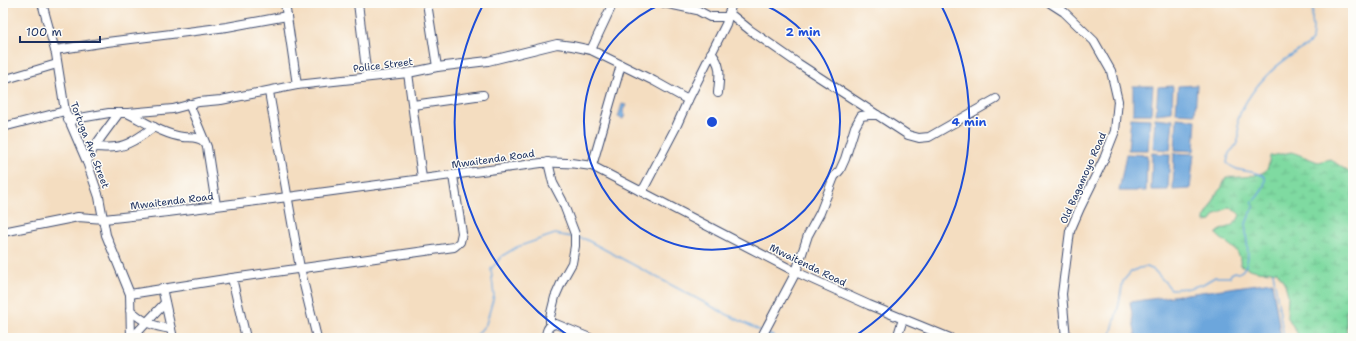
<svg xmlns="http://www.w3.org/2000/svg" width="1356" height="341" viewBox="0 0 1356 341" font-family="'Shantell Sans',sans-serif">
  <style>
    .wetland { fill: url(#wetland-marsh); stroke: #4d8480 }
    .water { fill: #6ca6dc; stroke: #446a9d }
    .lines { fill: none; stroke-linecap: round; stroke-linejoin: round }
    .stream { stroke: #6ca6dc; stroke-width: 1.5 }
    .minor-casing { stroke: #3c496d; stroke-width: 10 }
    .minor { stroke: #fff; stroke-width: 8 }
    .ring { fill: none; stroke: #1d4ed8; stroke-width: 2 }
    .labels { text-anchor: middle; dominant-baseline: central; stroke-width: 3; stroke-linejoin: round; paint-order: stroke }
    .street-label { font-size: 10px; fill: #1b2f5e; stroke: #fdfcf7 }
    .centre { fill: #1d4ed8; stroke: #fdfcf7; stroke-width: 2 }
    .ring-label { font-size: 12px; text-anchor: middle; font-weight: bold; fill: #1d4ed8; stroke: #fdfcf7; stroke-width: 3; stroke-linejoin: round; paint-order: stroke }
  </style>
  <defs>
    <pattern id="wetland-marsh" width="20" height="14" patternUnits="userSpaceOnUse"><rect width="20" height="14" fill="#7fdaa1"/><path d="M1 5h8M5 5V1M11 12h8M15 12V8" fill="none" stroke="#6dbb8d"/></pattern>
  </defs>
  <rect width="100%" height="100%" fill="#fdfcf7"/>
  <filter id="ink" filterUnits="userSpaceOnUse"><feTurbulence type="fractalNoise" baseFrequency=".025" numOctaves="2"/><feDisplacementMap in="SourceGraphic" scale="8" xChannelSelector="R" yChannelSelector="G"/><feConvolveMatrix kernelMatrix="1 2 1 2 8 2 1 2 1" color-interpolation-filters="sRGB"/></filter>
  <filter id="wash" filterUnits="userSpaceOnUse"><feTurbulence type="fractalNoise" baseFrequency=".012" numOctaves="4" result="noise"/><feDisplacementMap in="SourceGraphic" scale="16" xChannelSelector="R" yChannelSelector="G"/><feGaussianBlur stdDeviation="0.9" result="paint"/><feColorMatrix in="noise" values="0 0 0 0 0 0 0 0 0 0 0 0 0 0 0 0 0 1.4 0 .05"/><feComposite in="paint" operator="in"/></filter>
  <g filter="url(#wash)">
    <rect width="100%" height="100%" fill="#f4ddc0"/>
    <path class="wetland" d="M1292 152 1318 162 1330 159 1353 175V304L1346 312 1347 338H1300L1287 316 1288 295 1285 284 1277 271C1263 273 1253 271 1240 265 1242 248 1226 245 1216 234 1223 226 1235 229 1240 215L1235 210 1229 207 1215 215 1211 221 1205 222 1204 218 1212 205 1215 195 1222 187 1226 177C1235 178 1262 177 1267 169 1269 166 1269 160 1270 156Z"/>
    <g class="water">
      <polygon points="1197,85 1195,114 1176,113 1178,86"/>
      <polygon points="1133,86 1153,86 1151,114 1133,114"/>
      <polygon points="1173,86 1172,112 1156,114 1158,87"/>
      <polygon points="622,104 626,105 623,111 625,115 623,119 618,117"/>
      <polygon points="1131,118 1150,119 1148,150 1128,150"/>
      <polygon points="1155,118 1173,120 1170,150 1153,149"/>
      <polygon points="1177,118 1196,120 1194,151 1175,150"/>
      <polygon points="1152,153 1170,154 1168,190 1151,190"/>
      <polygon points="1174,153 1194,154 1190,189 1173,190"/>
      <polygon points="1126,154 1147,155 1146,191 1119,191"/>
      <polygon points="1272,282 1281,338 1136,338 1130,302"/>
    </g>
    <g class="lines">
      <g class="stream">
        <polyline points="578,238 585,239 722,312 761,331"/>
        <polyline points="1273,272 1284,338"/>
        <polyline points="766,333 777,338"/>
        <polyline points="474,338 486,324 494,296 491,269 502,256 517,247 555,234 572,237"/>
        <path d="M1110 338 1119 304 1123 281 1131 272 1139 268 1147 267 1154 270 1171 289 1189 288 1203 284 1215 277H1230L1231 274 1235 272 1239 273C1255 265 1244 238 1246 224 1247 220 1252 210 1254 207L1252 202C1260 195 1266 187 1265 177 1251 168 1240 175 1227 163L1229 153C1235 148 1240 140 1239 132 1239 128 1237 125 1238 120 1240 111 1247 100 1252 93 1263 77 1279 63 1295 53 1302 48 1306 48 1312 41L1313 29 1312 17 1314 3"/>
      </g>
    </g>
  </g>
  <g filter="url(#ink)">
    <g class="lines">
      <g class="minor-casing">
        <g id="minor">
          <polyline points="42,3 56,54 65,111 87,162 99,197 106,235 130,294 131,338"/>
          <polyline points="285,3 297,85"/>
          <polyline points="358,3 367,77"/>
          <polyline points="427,3 437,67"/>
          <polyline points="664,3 697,10 710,17 728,17"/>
          <polyline points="1050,3 1064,12 1094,41 1111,71 1118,101 1115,131 1104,159 1080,208 1070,231 1062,294 1066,338"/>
          <polyline points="729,13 750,30 799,64 908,135 919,138 929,137 996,99"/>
          <polyline points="55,50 107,42 227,27 287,16"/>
          <polyline points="591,50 613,3"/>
          <path d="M711 53C723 66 719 77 718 93"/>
          <polyline points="408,73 422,178"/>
          <polyline points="3,80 57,64"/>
          <polyline points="269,92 300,268 317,338"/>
          <polyline points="189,104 207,147 216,205"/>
          <polyline points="413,105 483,95"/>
          <path d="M129 114C145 122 165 135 183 137 190 138 198 136 204 142"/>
          <polyline points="68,120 109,113 128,113 173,109 199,102 221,100 297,85 408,73 437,67 488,61 557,44 572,46 591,50 654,81 688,100"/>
          <polyline points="3,127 65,111"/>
          <path d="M94 147C101 147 108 148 116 147 130 145 142 135 154 127"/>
          <polyline points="87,162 94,147 119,113"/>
          <polyline points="548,162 553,183 562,200 575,234 575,246 572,263 563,279 555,297 550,317 550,322 551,325"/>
          <polyline points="592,166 621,65"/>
          <polyline points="640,191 644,188 676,127 688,100 726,24 732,3"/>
          <path d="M3 232 78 217 104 219 168 212 288 197 541 163C558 162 575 163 592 166L796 272 869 305 950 338"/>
          <polyline points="232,278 246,338"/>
          <polyline points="162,288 173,338"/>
          <polyline points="130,294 232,278 454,247 460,242 462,233 453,176"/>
          <path d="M130 310C145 323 152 326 171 329"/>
          <polyline points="132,338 165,303"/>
          <path d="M546 338C546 330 548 325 556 324L590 338"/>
          <polyline points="761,338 796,272 808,235 820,213 834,177 840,170 845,159 855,127 861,116 869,115 877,115"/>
          <polyline points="897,338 903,319"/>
        </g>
      </g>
      <use href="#minor" class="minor"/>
    </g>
  </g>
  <g class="ring">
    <path d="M760 3A128 128 0 1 1 664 3"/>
    <path d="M572 338A257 257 0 0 1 484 3M940 3A257 257 0 0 1 852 338"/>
  </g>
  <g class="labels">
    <g class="street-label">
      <text transform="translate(383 65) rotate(-7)">Police Street</text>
      <text transform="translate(90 145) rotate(69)">Tortuga Ave Street</text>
      <text transform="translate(493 159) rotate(-8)">Mwaitenda Road</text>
      <text transform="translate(1083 178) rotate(-66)">Old Bagamoyo Road</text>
      <text transform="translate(172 201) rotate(-7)">Mwaitenda Road</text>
      <text transform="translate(808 265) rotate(26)">Mwaitenda Road</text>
    </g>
  </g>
  <circle cx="712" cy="122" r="6" class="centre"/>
  <g class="ring-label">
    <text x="803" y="36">2 min</text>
    <text x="969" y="126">4 min</text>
  </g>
  <rect width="1356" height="341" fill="none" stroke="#fdfcf7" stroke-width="16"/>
  <path d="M20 36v6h80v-6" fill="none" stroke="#1b2f5e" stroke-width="2"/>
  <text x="26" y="36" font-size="12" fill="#1b2f5e" stroke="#fdfcf7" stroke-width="3" paint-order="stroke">100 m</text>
</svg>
